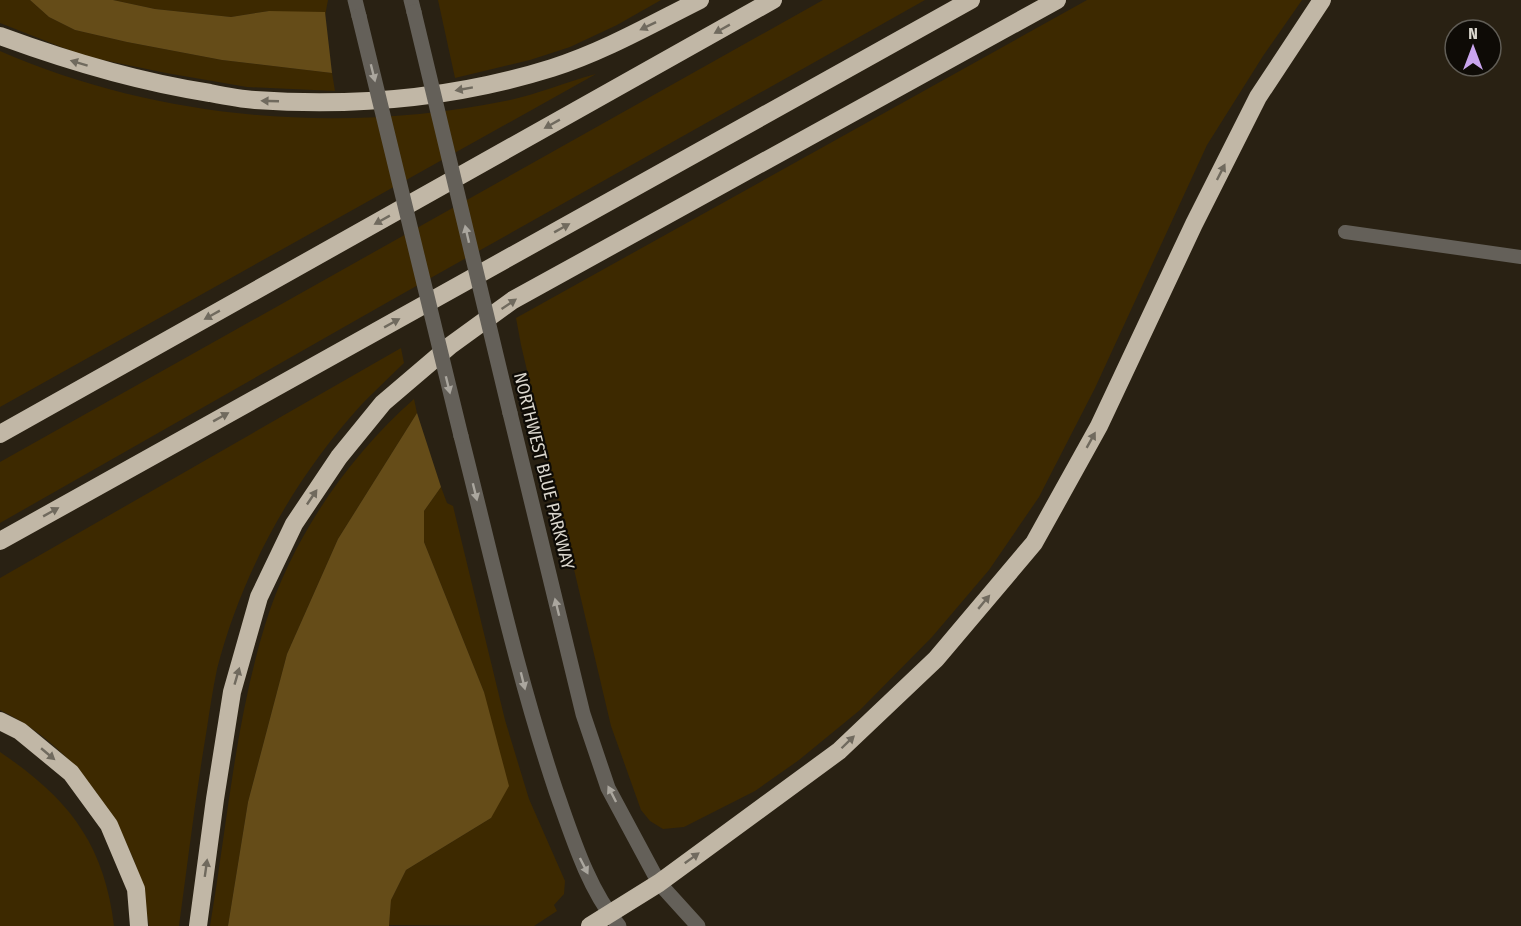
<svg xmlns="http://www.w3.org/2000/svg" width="1521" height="926" viewBox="0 0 1521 926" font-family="'Fira Sans Condensed',sans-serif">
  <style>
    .green { fill: #3d2900 }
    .forest { fill: #654c18 }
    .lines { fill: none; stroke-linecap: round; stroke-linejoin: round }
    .service { stroke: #646059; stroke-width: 14 }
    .tertiary { stroke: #646059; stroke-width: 15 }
    .motorway { stroke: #c1b7a6; stroke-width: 18 }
    .tertiary-bridge { stroke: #646059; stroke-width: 15 }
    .oneway { fill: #706a5e }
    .oneway2 { fill: #aba79f }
    .labels { text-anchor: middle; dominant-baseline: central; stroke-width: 4.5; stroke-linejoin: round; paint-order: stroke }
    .street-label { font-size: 18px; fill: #dbd7ce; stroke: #0e0b06 }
  </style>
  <rect width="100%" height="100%" fill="#292113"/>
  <g class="green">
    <polygon points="0,0 30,0 49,17 75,30 127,42 222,60 332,73 335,91 247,87 166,73 84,56 0,23"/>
    <polygon points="113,0 328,0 325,16 269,11 231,17 155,9"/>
    <polygon points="438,0 661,0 617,25 570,47 530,60 455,78"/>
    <polygon points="823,0 925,0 388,302 0,523 0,462"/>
    <polygon points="1087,0 1302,0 1263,56 1207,145 1095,388 1039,497 989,570 932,637 860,710 799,760 755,791 684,827 663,829 650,821 641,810 611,726 521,345 516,318"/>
    <path d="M0 51C156 119 338 135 505 101 536 95 566 82 596 74L0 407Z"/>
    <path d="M401 348 404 363C390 376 376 390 362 404 294 478 242 572 217 669 213 688 210 708 207 728 196 793 188 860 179 926H149C145 904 142 879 133 858 107 796 61 739 0 710V578Z"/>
    <path d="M414 399 417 413 338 539 287 654 248 802 228 926H210C227 826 235 723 265 625 291 540 347 458 414 399Z"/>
    <polygon points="441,487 447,503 453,506 505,720 529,799 565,881 564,894 554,905 557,911 534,926 389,925 391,900 406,870 491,818 484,692 424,542 424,511"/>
    <path d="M0 752C68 798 104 843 114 926H0Z"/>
  </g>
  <g class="forest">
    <polygon points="30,0 113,0 155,9 231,17 269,11 325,12 332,73 222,60 127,42 75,30 49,17"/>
    <polygon points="417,413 441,487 424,511 424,542 484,692 509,786 491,818 406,870 391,900 389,926 228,926 248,802 287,654 338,539"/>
  </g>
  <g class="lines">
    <polyline class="service" points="1345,232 1521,257"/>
    <g class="tertiary">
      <polyline points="355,0 359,16"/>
      <polyline points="411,0 414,12"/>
      <polyline points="510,413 583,714 608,788 659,883 698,926"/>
      <path d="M461 436C491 554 517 675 556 791 572 836 588 889 619 926"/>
    </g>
    <g class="motorway">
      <path d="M0 36C68 61 138 82 210 93 225 96 240 99 255 100 355 107 456 98 552 68 603 52 652 24 700 0"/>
      <polyline points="0,434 773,0"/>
      <polyline points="0,541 971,0"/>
      <polyline points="0,721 20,731 71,773 109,825 136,889 139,926"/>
      <polyline points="198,926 215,799 232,692 259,597 294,524 339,457 383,403 451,345 513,300 1057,0"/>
      <polyline points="590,926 659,883 839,751 936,659 1034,543 1099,426 1194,224 1258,97 1322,0"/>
    </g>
    <g class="tertiary-bridge">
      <polyline points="414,12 510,413"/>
      <polyline points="359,16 461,436"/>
    </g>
  </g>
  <defs><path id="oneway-solid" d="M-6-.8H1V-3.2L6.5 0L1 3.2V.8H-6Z" transform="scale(1.5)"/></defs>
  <g class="oneway">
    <use href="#oneway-solid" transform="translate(648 26) rotate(154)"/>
    <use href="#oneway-solid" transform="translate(722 29) rotate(151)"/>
    <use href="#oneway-solid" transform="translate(79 63) rotate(-163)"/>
    <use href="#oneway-solid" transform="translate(464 89) rotate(170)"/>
    <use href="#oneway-solid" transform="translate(270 101) rotate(-178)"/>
    <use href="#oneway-solid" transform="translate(552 124) rotate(151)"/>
    <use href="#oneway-solid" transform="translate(1221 172) rotate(-63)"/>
    <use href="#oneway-solid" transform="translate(382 220) rotate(151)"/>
    <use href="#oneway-solid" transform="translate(562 228) rotate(-29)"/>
    <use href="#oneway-solid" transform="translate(509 304) rotate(-34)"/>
    <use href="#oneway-solid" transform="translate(212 315) rotate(151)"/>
    <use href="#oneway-solid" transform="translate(392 323) rotate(-29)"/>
    <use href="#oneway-solid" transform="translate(221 417) rotate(-29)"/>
    <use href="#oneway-solid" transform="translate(1091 440) rotate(-61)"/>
    <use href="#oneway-solid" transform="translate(312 497) rotate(-56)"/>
    <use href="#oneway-solid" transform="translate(51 512) rotate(-29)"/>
    <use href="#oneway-solid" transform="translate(984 602) rotate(-50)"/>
    <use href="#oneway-solid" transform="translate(237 676) rotate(-74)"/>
    <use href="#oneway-solid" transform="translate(848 742) rotate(-44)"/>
    <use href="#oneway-solid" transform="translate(48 754) rotate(40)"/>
    <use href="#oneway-solid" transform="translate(692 858) rotate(-36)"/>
    <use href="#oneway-solid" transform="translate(206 868) rotate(-82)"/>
  </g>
  <g class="oneway2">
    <use href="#oneway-solid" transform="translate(373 73) rotate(76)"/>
    <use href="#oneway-solid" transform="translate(467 234) rotate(-103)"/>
    <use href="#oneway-solid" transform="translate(448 385) rotate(76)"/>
    <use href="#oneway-solid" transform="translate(475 492) rotate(76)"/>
    <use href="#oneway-solid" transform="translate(557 607) rotate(-104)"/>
    <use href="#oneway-solid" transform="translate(523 681) rotate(76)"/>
    <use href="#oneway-solid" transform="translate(612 794) rotate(-117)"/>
    <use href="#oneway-solid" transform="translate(584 866) rotate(63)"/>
  </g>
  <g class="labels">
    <g class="street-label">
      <text transform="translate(544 471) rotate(76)">NORTHWEST BLUE PARKWAY</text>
    </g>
  </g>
  <g transform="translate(1473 48)"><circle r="28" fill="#0e0b06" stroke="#605d56" stroke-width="1.5"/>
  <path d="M0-4.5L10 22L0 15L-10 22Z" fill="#c9a5ee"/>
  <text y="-9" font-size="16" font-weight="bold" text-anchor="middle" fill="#dbd7ce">N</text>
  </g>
</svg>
